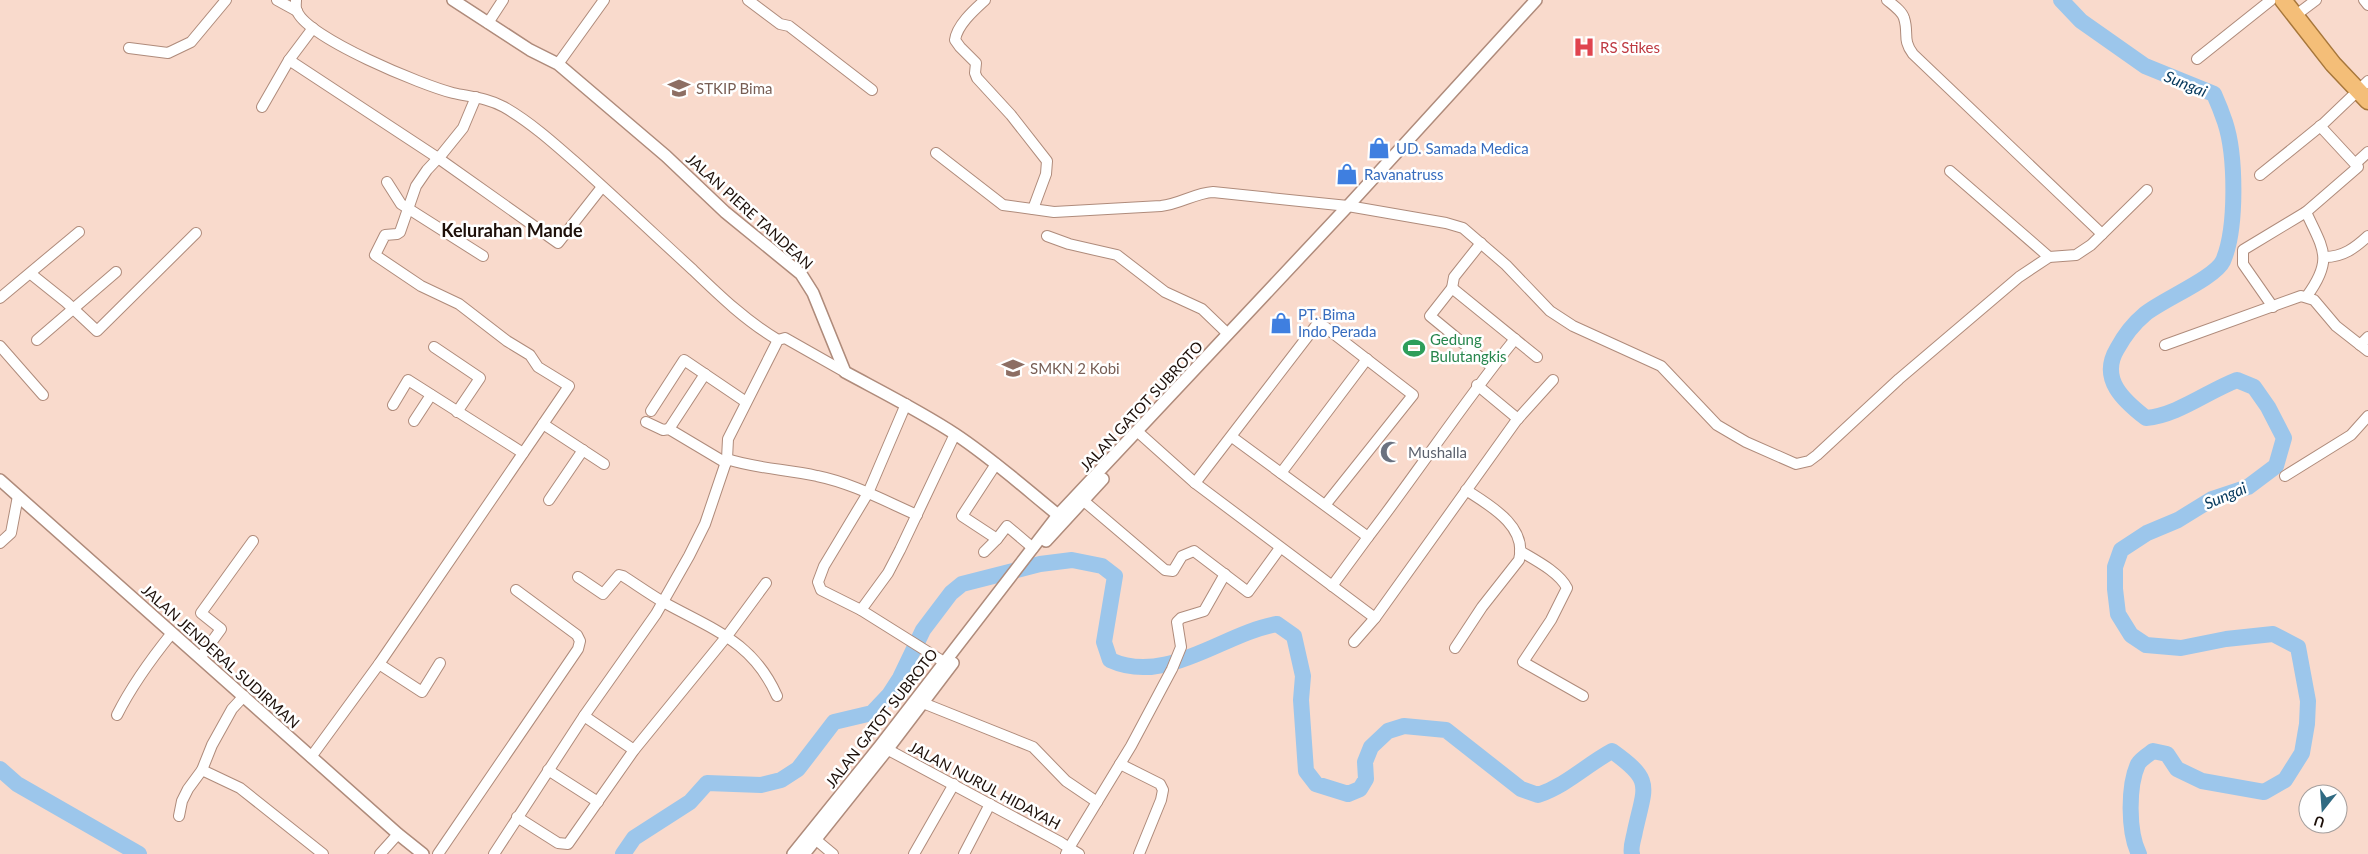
<svg xmlns="http://www.w3.org/2000/svg" width="2368" height="854" viewBox="0 0 2368 854" font-family="Lato,sans-serif">
  <style>
    .lines { fill: none; stroke-linecap: round; stroke-linejoin: round }
    .river { stroke: #9cc6eb; stroke-width: 16 }
    .minor-casing { stroke: #af8b7b; stroke-width: 12 }
    .tertiary-casing { stroke: #af8b7b; stroke-width: 14 }
    .trunk-casing { stroke: #a7773b; stroke-width: 19 }
    .minor { stroke: #fff; stroke-width: 10 }
    .tertiary { stroke: #fff; stroke-width: 11 }
    .trunk { stroke: #f4be78; stroke-width: 16 }
    .labels { text-anchor: middle; dominant-baseline: central; stroke-width: 5; stroke-linejoin: round; paint-order: stroke }
    .health-label { font-size: 15px; fill: #be3a42; stroke: #fff; text-anchor: start }
    .education-label { font-size: 15px; fill: #785e54; stroke: #fff; text-anchor: start }
    .shop-label { font-size: 15px; fill: #366cbe; stroke: #fff; text-anchor: start }
    .street-label { font-size: 15px; fill: #1d100a; stroke: #fff }
    .leisure-label { font-size: 15px; fill: #27864d; stroke: #fff; text-anchor: start }
    .worship-label { font-size: 15px; fill: #5b616d; stroke: #fff; text-anchor: start }
    .water-label { font-size: 16px; font-style: italic; fill: #06385c; stroke: #fff }
    .quarter-label { font-size: 18px; font-weight: bold; fill: #1d100a; stroke: #fff }
  </style>
  <rect width="100%" height="100%" fill="#f9dacc"/>
  <g class="lines">
    <g class="river">
      <path d="M2061 0 2081 21 2145 66 2214 94C2218 103 2222 113 2225 122 2236 155 2237 229 2223 261 2215 278 2162 300 2145 314 2133 324 2124 336 2117 349 2099 379 2124 401 2146 418 2178 415 2206 392 2237 380L2254 387 2268 407 2284 438 2276 466 2248 487 2212 499 2178 520 2147 533 2121 550 2115 567V589L2118 614 2131 635 2146 645 2181 648 2226 639 2273 634 2298 647 2308 701 2307 724 2302 753 2285 780 2264 792 2202 781 2177 769 2167 754 2153 751C2149 754 2141 759 2138 764 2128 786 2128 832 2139 854"/>
      <polyline points="0,769 17,784 139,854"/>
      <path d="M623 854 634 838 690 802 707 783 761 785 781 780 798 769 834 722 872 713 889 695 900 678 923 630 951 593 962 584 1040 564 1072 560 1102 566 1115 576 1104 642 1110 660C1167 686 1223 633 1277 624L1294 636 1303 676 1301 700 1306 771 1316 784 1348 794 1360 789 1366 779 1365 762 1371 747 1388 731 1404 726 1446 730 1521 789 1538 795C1567 785 1586 765 1612 751 1654 781 1645 785 1635 831 1634 838 1630 847 1632 854"/>
    </g>
    <g class="minor-casing">
      <g id="minor">
        <polyline points="277,0 297,11"/>
        <path d="M296 0C296 3 295 8 297 11 307 38 424 86 453 93 471 97 488 98 504 107 532 123 557 146 582 168 619 201 656 236 693 270 720 296 746 321 778 340"/>
        <polyline points="748,0 780,24 789,26 872,90"/>
        <path d="M985 0C974 10 957 25 955 40L960 47 976 63 975 73 977 78 1011 115 1047 161 1046 174 1033 209"/>
        <path d="M1887 0C1893 5 1902 11 1904 18 1909 33 1902 40 1913 54L2102 234"/>
        <polyline points="2364,0 2368,5"/>
        <polyline points="2296,15 2316,0"/>
        <polyline points="488,23 503,0"/>
        <polyline points="129,48 168,53 191,42 226,0"/>
        <polyline points="2197,59 2271,0"/>
        <polyline points="289,60 438,158 558,243 602,187"/>
        <polyline points="558,64 604,0"/>
        <polyline points="262,107 289,60 313,28"/>
        <path d="M936 153 1003 205 1054 212 1161 206C1180 204 1195 193 1213 192L1348 206 1446 223 1463 228 1506 265 1550 311 1573 326 1661 366 1717 425 1746 442 1796 464 1809 461 1817 455 1899 379 2019 277 2049 257 2076 255 2091 245 2147 190"/>
        <polyline points="2356,163 2368,152"/>
        <polyline points="1950,171 2049,257"/>
        <polyline points="2260,175 2323,124 2368,81"/>
        <polyline points="387,182 401,204 483,256"/>
        <path d="M2306 212C2323 249 2334 259 2307 296"/>
        <polyline points="1047,236 1069,244 1117,255 1165,292 1202,309 1228,334"/>
        <path d="M2325 257C2343 257 2355 248 2368 236"/>
        <polyline points="31,274 66,302 97,331 196,233"/>
        <polyline points="1452,288 1454,277 1481,243"/>
        <polyline points="0,298 79,232"/>
        <polyline points="2273,307 2243,264 2243,250 2306,212 2358,167 2320,126"/>
        <polyline points="37,340 116,272"/>
        <polyline points="2165,345 2301,296 2314,300 2336,326 2368,351"/>
        <polyline points="2360,345 2368,337"/>
        <polyline points="0,346 43,395"/>
        <polyline points="434,347 480,378 457,412"/>
        <polyline points="1492,367 1430,316 1452,288 1537,357"/>
        <polyline points="1477,385 1518,419"/>
        <polyline points="906,404 868,493 824,566 818,582 821,590 861,610 944,662"/>
        <polyline points="393,405 408,380 523,453"/>
        <polyline points="651,411 684,360 746,402"/>
        <polyline points="414,421 431,395"/>
        <polyline points="646,422 663,430 669,429 726,463"/>
        <polyline points="543,424 604,464"/>
        <polyline points="669,429 705,374"/>
        <polyline points="1138,432 1195,483 1375,618 1516,421 1553,380"/>
        <polyline points="1232,437 1368,537 1332,586"/>
        <path d="M727 459C757 469 787 469 817 476 852 483 885 501 917 515"/>
        <polyline points="996,464 962,516 997,539 1007,526 1033,548"/>
        <polyline points="1281,473 1367,359"/>
        <polyline points="2285,476 2351,435 2368,416"/>
        <polyline points="1195,483 1318,323 1325,327 1413,395 1326,504"/>
        <polyline points="1078,496 1165,570 1173,571 1182,556 1194,551 1248,592 1280,548"/>
        <polyline points="549,500 583,450"/>
        <path d="M1368 537C1418 472 1463 403 1515 339"/>
        <polyline points="0,543 11,533 18,496"/>
        <path d="M1520 551C1535 560 1559 572 1567 588L1551 620 1523 662 1583 696"/>
        <polyline points="984,552 997,539"/>
        <path d="M578 577 603 594 619 575 623 576C637 585 651 595 665 603 714 630 753 642 777 696"/>
        <polyline points="861,610 888,573 900,550 955,434"/>
        <polyline points="1354,642 1375,618"/>
        <path d="M1455 648 1482 607 1519 560C1528 526 1489 505 1466 490"/>
        <polyline points="200,658 221,629 201,613 253,541"/>
        <polyline points="379,664 422,692 440,663"/>
        <polyline points="923,703 1033,747 1066,781 1097,802"/>
        <path d="M117 715C132 685 151 659 172 633"/>
        <polyline points="584,716 634,750"/>
        <polyline points="881,746 1060,842 1069,848 1066,854"/>
        <polyline points="311,757 379,664 569,386 538,367 530,355 507,341 459,304 421,286 375,255 385,235 397,234 400,232 416,186 427,170 442,154 463,128 476,97"/>
        <polyline points="1120,764 1160,784 1163,790 1161,800 1139,854"/>
        <polyline points="202,770 240,788 323,854"/>
        <polyline points="548,770 598,802"/>
        <polyline points="179,816 182,801 188,789 202,770 212,745 232,709 244,696"/>
        <polyline points="517,817 558,843 568,844 634,750 727,636 766,583"/>
        <polyline points="815,839 833,854"/>
        <polyline points="380,854 398,834"/>
        <polyline points="438,854 578,649 580,641 577,635 516,590"/>
        <polyline points="494,854 584,716 656,614 689,556 705,524 727,459 728,439 778,340 785,338 845,372"/>
        <polyline points="914,854 954,784"/>
        <polyline points="964,854 990,804"/>
        <polyline points="1079,854 1069,848 1131,746 1172,669 1181,647 1177,622 1181,618 1204,611 1225,574"/>
      </g>
    </g>
    <g class="tertiary-casing">
      <g id="tertiary">
        <path d="M453 0 530 50 558 64 666 156 725 212 801 274 813 293 845 372C882 392 920 411 955 434 993 459 1027 490 1063 519"/>
        <polyline points="0,480 398,834 423,854"/>
        <polyline points="1046,541 1103,479"/>
        <polyline points="793,854 880,746 1058,515 1348,206 1536,0"/>
        <polyline points="804,854 887,750 953,663"/>
      </g>
    </g>
    <g class="trunk-casing">
      <polyline id="trunk" points="2283,0 2333,64 2368,101"/>
    </g>
    <use href="#minor" class="minor"/>
    <use href="#tertiary" class="tertiary"/>
    <use href="#trunk" class="trunk"/>
  </g>
  <defs>
    <g id="hospital-bare" transform="scale(1.725)"><path d="M-5-5h3v3.5h4V-5h3V5h-3V1.5h-4V5h-3Z" fill="#e0444e" stroke="#fff" stroke-width="2.5" paint-order="stroke"/></g>
    <g id="university-bare" transform="scale(1.725)"><path d="M0-5L7-2L0 1L-7-2ZM-4 1L0 2.5L4 1V4Q0 6-4 4Z" fill="#8d6e63" stroke="#fff" stroke-width="2.5" paint-order="stroke"/></g>
    <g id="shop-bare" transform="scale(1.725)"><path d="M-5-2.5h2.3a2.7 3.5 0 0 1 5.4 0H5L5.5 6h-11ZM-1.5-2.5h3a1.5 2.3 0 0 0-3 0Z" fill="#3f7fe0" stroke="#fff" stroke-width="2.5" paint-order="stroke"/></g>
    <g id="stadium-bare" transform="scale(1.725)"><path d="M0-5a6.5 5 0 1 0 0 10a6.5 5 0 1 0 0-10ZM-3.5-1.8h7v3.6h-7Z" fill="#2e9e5b" stroke="#fff" stroke-width="2.5" paint-order="stroke"/></g>
    <g id="school-bare" transform="scale(1.725)"><path d="M0-5L7-2L0 1L-7-2ZM-4 1L0 2.5L4 1V4Q0 6-4 4Z" fill="#8d6e63" stroke="#fff" stroke-width="2.5" paint-order="stroke"/></g>
    <g id="mosque-bare" transform="scale(1.725)"><path d="M3.5-4.9A6 6 0 1 0 3.5 4.9A5 5 0 1 1 3.5-4.9Z" fill="#6b7280" stroke="#fff" stroke-width="2.5" paint-order="stroke"/></g>
  </defs>
  <g fill-rule="evenodd">
    <use href="#hospital-bare" x="1584" y="47"/>
    <use href="#university-bare" x="679" y="88"/>
    <use href="#shop-bare" x="1379" y="148"/>
    <use href="#shop-bare" x="1347" y="174"/>
    <use href="#shop-bare" x="1281" y="323"/>
    <use href="#stadium-bare" x="1414" y="348"/>
    <use href="#school-bare" x="1013" y="368"/>
    <use href="#mosque-bare" x="1391" y="452"/>
  </g>
  <g class="labels">
    <g class="health-label">
      <text x="1600" y="47">RS Stikes</text>
    </g>
    <g class="education-label">
      <text x="696" y="88">STKIP Bima</text>
      <text x="1030" y="368">SMKN 2 Kobi</text>
    </g>
    <g class="shop-label">
      <text x="1396" y="148">UD. Samada Medica</text>
      <text x="1364" y="174">Ravanatruss</text>
      <text x="1298" y="314">PT. Bima<tspan x="1298" dy="17">Indo Perada</tspan></text>
    </g>
    <g class="street-label">
      <text transform="translate(750 211) rotate(42)">JALAN PIERE TANDEAN</text>
      <text transform="translate(1141 406) rotate(-47)">JALAN GATOT SUBROTO</text>
      <text transform="translate(221 656) rotate(42)">JALAN JENDERAL SUDIRMAN</text>
      <text transform="translate(881 718) rotate(-52)">JALAN GATOT SUBROTO</text>
      <text transform="translate(985 785) rotate(28)">JALAN NURUL HIDAYAH</text>
    </g>
    <g class="leisure-label">
      <text x="1430" y="339">Gedung<tspan x="1430" dy="17">Bulutangkis</tspan></text>
    </g>
    <g class="worship-label">
      <text x="1408" y="452">Mushalla</text>
    </g>
    <g class="water-label">
      <text transform="translate(2186 83) rotate(22)">Sungai</text>
      <text transform="translate(2225 495) rotate(-23)">Sungai</text>
    </g>
    <g class="quarter-label">
      <text x="512" y="230">Kelurahan Mande</text>
    </g>
  </g>
  <g transform="translate(2323 809) rotate(197)"><circle r="24" fill="#ffffff" stroke="#a59f9d"/>
  <path d="M0-4L9 19L0 12L-9 19Z" fill="#2f6a82"/>
  <text y="-8" font-size="14" font-weight="bold" text-anchor="middle" fill="#1d100a">U</text>
  </g>
</svg>
